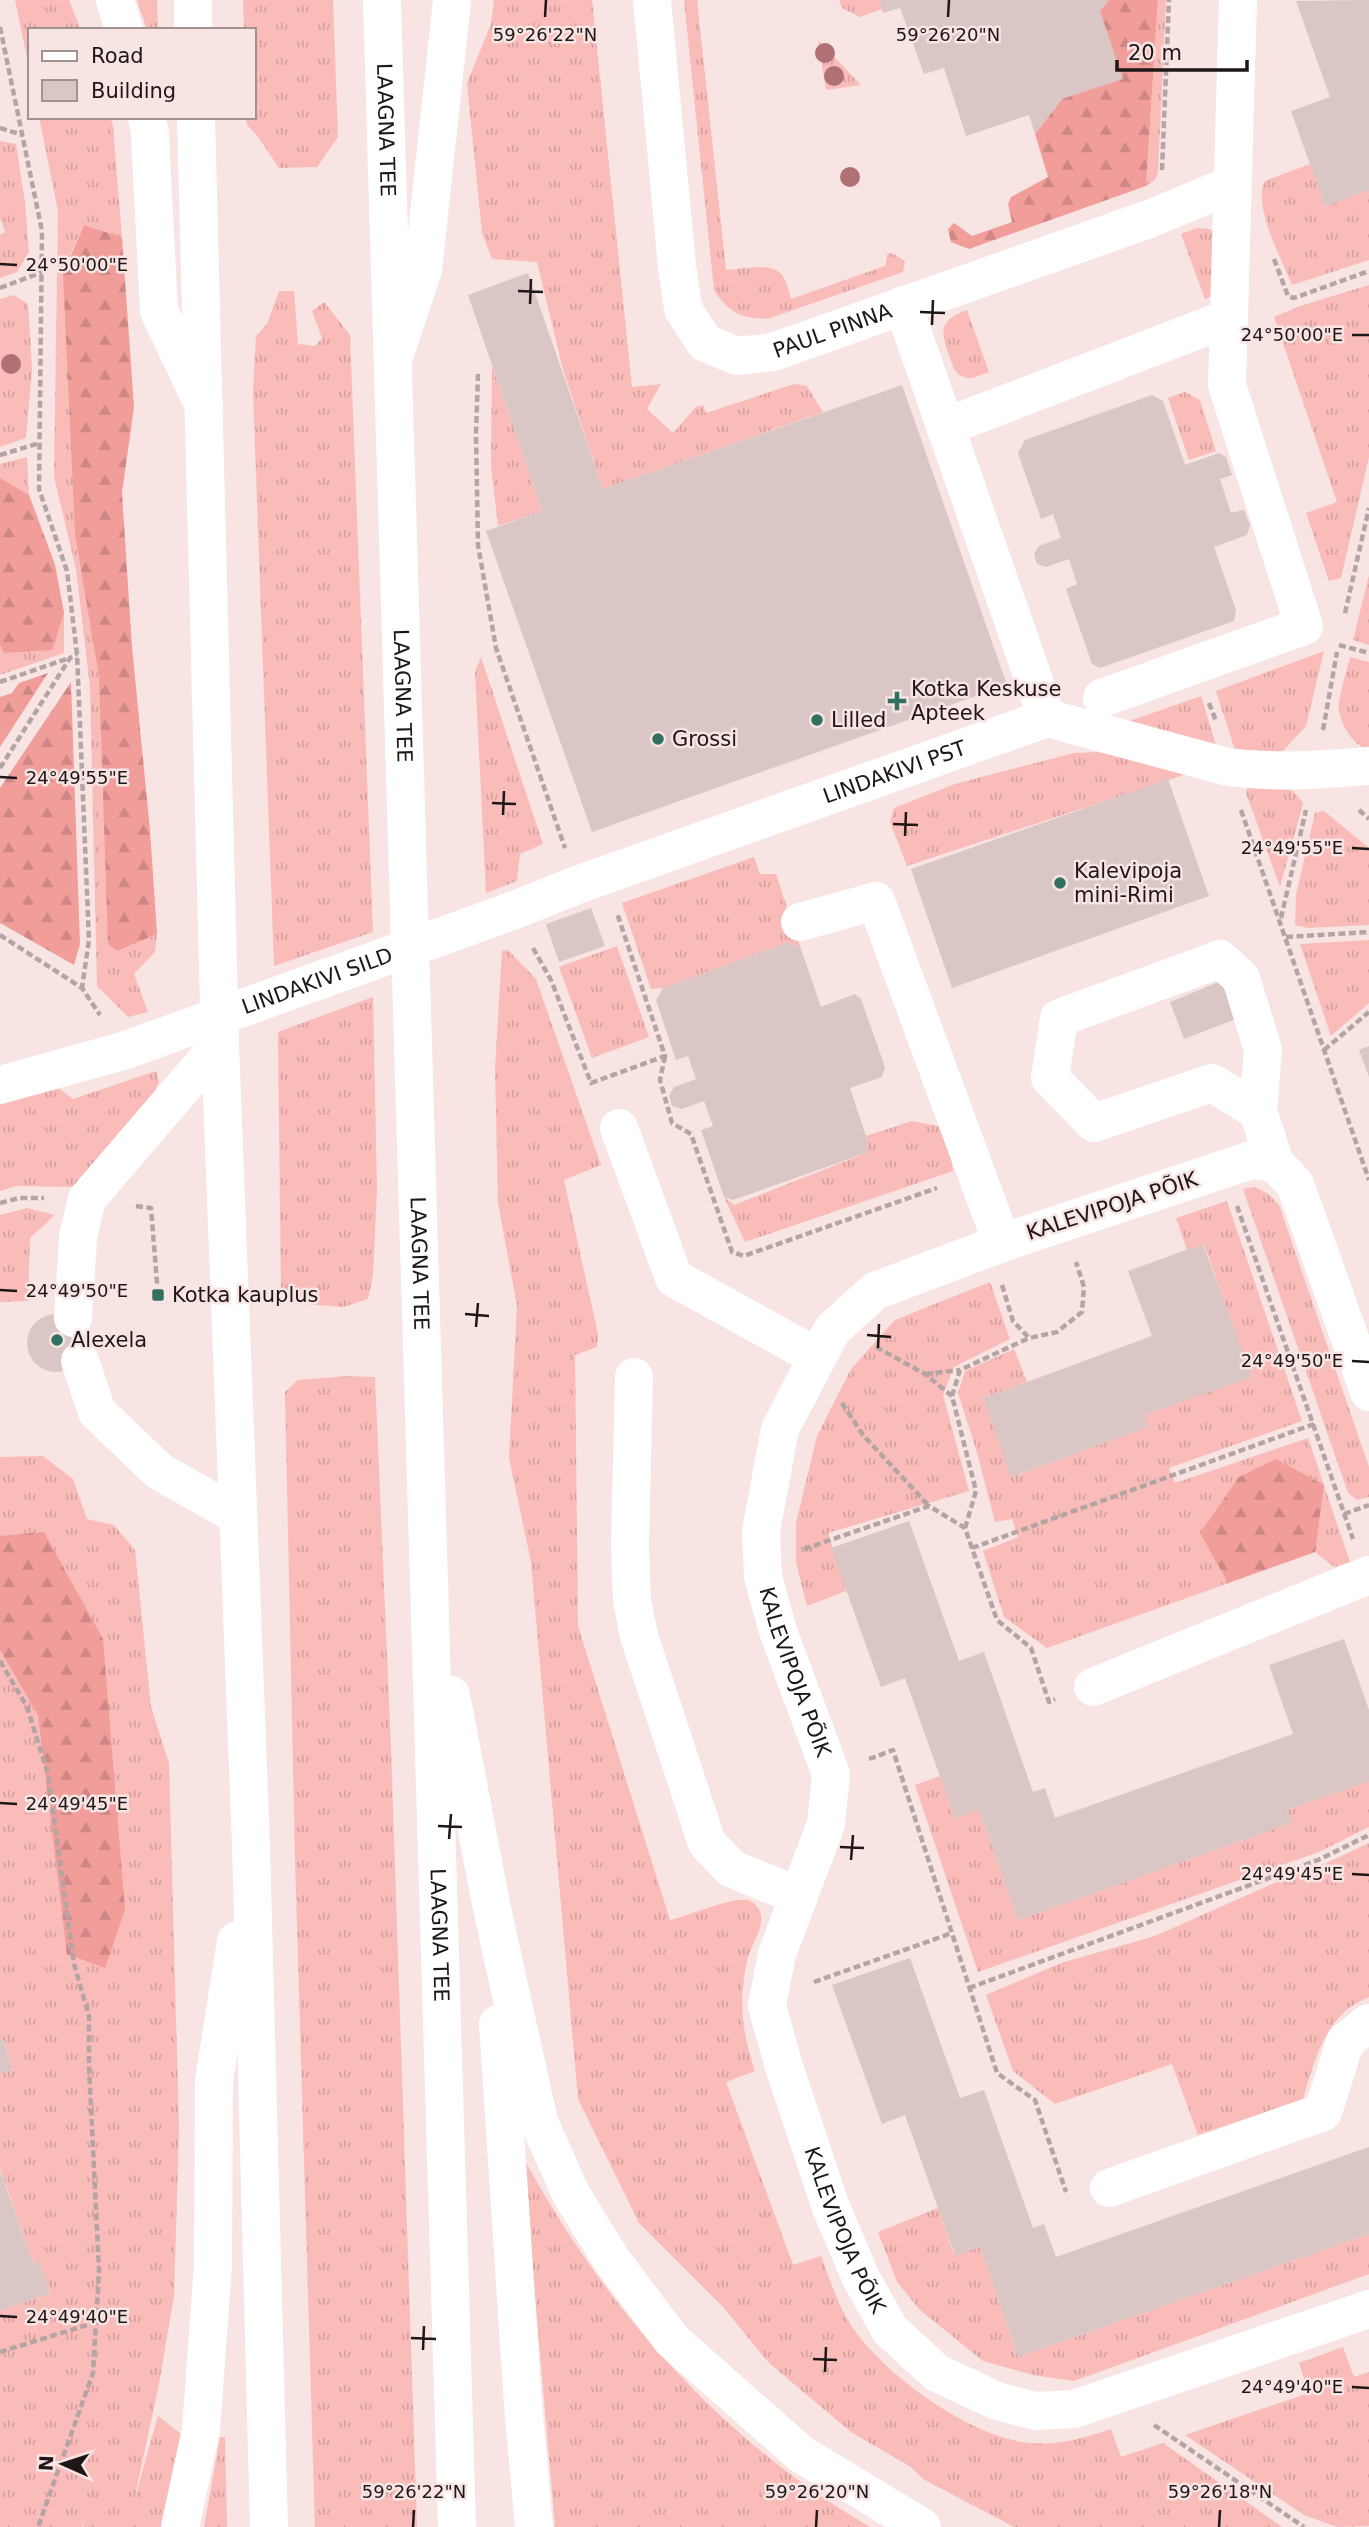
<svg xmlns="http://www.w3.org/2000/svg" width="1369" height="2527" viewBox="0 0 1369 2527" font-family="'DejaVu Sans',sans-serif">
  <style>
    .grass { fill: url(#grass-tufts) }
    .forest { fill: url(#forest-firs) }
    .building { fill: #d9c6c5 }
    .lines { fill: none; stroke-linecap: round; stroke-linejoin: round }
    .path { stroke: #b4a4a4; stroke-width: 4.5; stroke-dasharray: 7 3.5; stroke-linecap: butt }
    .minor { stroke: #fff; stroke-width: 38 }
    .major { stroke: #fff; stroke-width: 38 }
    .tree { fill: #af7076 }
    .ticks { fill: none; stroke: #1e1717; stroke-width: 2.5 }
    .poi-dot { fill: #32715f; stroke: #f7e4e3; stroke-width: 2.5 }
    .labels { text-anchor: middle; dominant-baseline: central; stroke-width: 5; stroke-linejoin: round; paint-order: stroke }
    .street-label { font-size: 21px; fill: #1e1717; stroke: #f7e4e3 }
    .poi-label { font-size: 21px; fill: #1e1717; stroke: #f7e4e3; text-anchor: start }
    .ticks-label { font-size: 18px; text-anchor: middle; fill: #1e1717; stroke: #f7e4e3; stroke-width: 5; stroke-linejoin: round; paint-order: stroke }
  </style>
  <defs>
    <pattern id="grass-tufts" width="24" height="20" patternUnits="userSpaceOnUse" patternTransform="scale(1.75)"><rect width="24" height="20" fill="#f9bcb9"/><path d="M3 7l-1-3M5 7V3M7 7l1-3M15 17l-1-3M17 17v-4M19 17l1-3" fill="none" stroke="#d5a19e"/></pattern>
    <pattern id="forest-firs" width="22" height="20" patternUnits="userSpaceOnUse" patternTransform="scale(1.75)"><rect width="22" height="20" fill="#f19e9b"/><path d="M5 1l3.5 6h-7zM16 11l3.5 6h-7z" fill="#ce8785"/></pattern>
  </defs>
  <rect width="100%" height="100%" fill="#f7e4e3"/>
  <g class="grass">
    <polygon points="15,0 69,0 81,30 30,30 30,72"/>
    <polygon points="137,0 157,0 158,30 147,30"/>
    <polygon points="243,0 333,0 338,137 317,167 279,168 256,134 247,125 246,117 254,117 254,30 244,30"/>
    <polygon points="494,0 592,0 632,387 661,384 647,409 673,433 696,407 703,405 706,413 794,384 807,386 823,412 603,489 563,370 537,262 492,259 482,233 467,83 491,24"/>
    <path d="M684 0H697L726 270C742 270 772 261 783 276 787 282 789 292 791 299L885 266 888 253 894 254 905 261 903 272 770 318C745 321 727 312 714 290Z"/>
    <polygon points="839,0 879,0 882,9 860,17 842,8"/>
    <polygon points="1158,0 1166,0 1158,172 1155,180 1146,186"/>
    <polygon points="818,40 861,85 826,90"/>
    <polygon points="39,117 110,117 113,126 122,237 84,225 68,260 88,351 119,951 157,934 155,952 134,974 148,1012 128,1017 97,986 90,687 76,569 54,477 58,211"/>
    <polygon points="0,141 16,144 25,203 29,252 17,272 0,278 0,235 5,232 0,218"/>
    <path d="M1310 164 1325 206 1369 190V260L1292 285C1282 260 1252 205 1265 181Z"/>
    <polygon points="1197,228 1209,229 1218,234 1214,295 1205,299 1181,234"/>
    <polygon points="1369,285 1369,457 1341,578 1329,581 1306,513 1337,502 1274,317 1300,306"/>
    <polygon points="279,291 294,291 298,344 315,346 322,338 312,311 324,302 350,335 373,932 274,966 253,392 256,336 267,324"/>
    <polygon points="14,295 28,304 32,370 26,438 0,447 0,299"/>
    <path d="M967 310 989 372C980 375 971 381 962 376 954 373 953 365 950 358 941 332 937 321 967 310Z"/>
    <polygon points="492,365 542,511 498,526 491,466"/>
    <polygon points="1185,392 1200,400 1216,451 1189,460 1168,398"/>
    <polygon points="27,457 29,495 55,565 64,613 64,653 0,675 0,464"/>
    <polygon points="1369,575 1369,645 1353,640"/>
    <polygon points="1324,651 1306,726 1283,751 1236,753 1216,691"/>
    <polygon points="481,657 543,844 520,854 517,881 486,893 475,672"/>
    <path d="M1350 657 1369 662V749C1354 747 1342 726 1339 712 1337 700 1347 670 1350 657Z"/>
    <polygon points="1201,696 1216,745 1118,725"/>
    <polygon points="1098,752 1190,773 907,866 890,822 894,808 955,784 1074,753"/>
    <path d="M1249 783C1270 784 1292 782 1303 804L1280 887 1246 793Z"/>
    <polygon points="1324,811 1369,848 1369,925 1308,928 1295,925 1296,895 1315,813"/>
    <polygon points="754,857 760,874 776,874 801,949 789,942 663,988 651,989 622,903"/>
    <polygon points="1369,940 1369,1003 1331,1036 1300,944"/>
    <polygon points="617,946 649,1037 592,1058 559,967"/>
    <path d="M508 950 536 979 601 1165 564 1180 598 1334 597 1347 575 1355 578 1626 670 1920C687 1916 732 1897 747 1900 754 1902 760 1908 761 1915 764 1929 750 1946 747 1961 738 2002 742 2032 755 2071L726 2082 793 2265 821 2256C828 2275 835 2296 845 2315 872 2367 964 2433 1022 2442 1054 2447 1081 2439 1111 2429L1121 2457 1163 2443 1282 2527H1014L923 2479 911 2467 851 2432 769 2363 723 2307 639 2223 578 2099 531 1562 509 1458 517 1306 498 1203 495 1069 502 951Z"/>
    <polygon points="373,997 377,1190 373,1275 368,1299 343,1307 295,1303 281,1293 278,1032"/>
    <polygon points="156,1071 159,1082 151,1099 76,1187 16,1186 0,1191 0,1102 55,1086 73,1099"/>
    <polygon points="912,1121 938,1126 949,1144 953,1171 745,1242 724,1197 734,1205 866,1153 868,1142 866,1136"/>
    <polygon points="1255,1187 1268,1194 1279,1205 1369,1467 1369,1497 1357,1500 1348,1493 1243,1189"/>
    <polygon points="1227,1201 1302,1421 1169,1468 1175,1483 1308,1438 1350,1562 1334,1567 1315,1552 1047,1648 1004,1617 983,1551 1018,1537 1012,1519 995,1522 976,1449 958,1393 965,1371 1014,1349 1027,1382 983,1398 1012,1477 1148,1427 1144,1415 1251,1377 1204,1244 1187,1250 1176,1218"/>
    <polygon points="27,1208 55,1215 30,1238 28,1301 0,1302 0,1215"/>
    <polygon points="990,1282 1010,1339 954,1367 943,1395 969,1491 828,1533 846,1591 807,1606 796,1562 796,1523 817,1436 851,1369 895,1320"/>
    <polygon points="348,1376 375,1377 391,1748 417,2527 315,2527 295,1859 285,1392 298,1380"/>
    <polygon points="43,1456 73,1479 87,1519 114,1525 135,1550 151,1707 169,1763 179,2129 174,2296 159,2384 134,2501 158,2416 181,2434 163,2527 83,2527 85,2519 82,2527 0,2527 0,2311 50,2293 39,2262 33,2263 0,2168 0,2074 13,2069 4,2040 0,2040 0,1457"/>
    <polygon points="940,1776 955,1818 979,1810 1018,1920 1291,1823 1287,1810 1369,1781 1369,1827 1319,1852 978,1972 915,1785"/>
    <path d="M1369 1843V1997C1325 2014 1315 2059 1303 2099L1198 2135 1172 2064 1055 2104 1013 2071 986 1995 1061 1963 1155 1936 1272 1884 1318 1867Z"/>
    <path d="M523 2157C604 2307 721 2441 870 2527H555Z"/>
    <polygon points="938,2208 954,2255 980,2247 1018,2357 1369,2234 1369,2274 1074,2381 1033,2375 983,2361 920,2310 897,2282 878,2232"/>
    <polygon points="1343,2347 1354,2377 1369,2372 1369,2526 1337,2527 1304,2515 1185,2435 1309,2393 1299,2363"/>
    <polygon points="220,2437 225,2437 227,2527 204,2527"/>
  </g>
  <g class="forest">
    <polygon points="1109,0 1158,0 1146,186 969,249 951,242 948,229 954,223 972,236 1012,222 1008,204 1011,197 1048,177 1035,134 1062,99 1100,11"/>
    <polygon points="84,225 122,237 134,407 122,493 132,647 150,830 157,934 118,951 108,944 99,677 75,533 63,274"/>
    <polygon points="0,478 29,495 55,565 64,613 52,650 4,653 0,645"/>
    <polygon points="48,673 0,747 0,697 12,693 19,683"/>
    <polygon points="71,682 80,944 74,965 0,923 0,788"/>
    <polygon points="1276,1459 1324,1485 1315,1552 1228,1583 1200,1533 1239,1477"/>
    <polygon points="44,1532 103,1639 125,1910 105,1968 67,1954 38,1715 0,1650 0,1536"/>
  </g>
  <g class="building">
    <polygon points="879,0 1109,0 1100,11 1123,79 1062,99 1035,134 1029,115 966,136 944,68 924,74 900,8 883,13"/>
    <polygon points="1369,0 1369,190 1325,206 1291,111 1330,97 1296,1"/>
    <polygon points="528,273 603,489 902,385 1007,685 592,832 486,531 542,511 468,295"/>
    <polygon points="1152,395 1163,401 1185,465 1219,453 1226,457 1232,475 1220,479 1231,513 1244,510 1250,525 1247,535 1214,547 1236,610 1234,621 1100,668 1092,664 1066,589 1077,584 1069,559 1046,567 1037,564 1034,554 1039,546 1061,538 1053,514 1041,519 1018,453 1025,440"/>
    <polygon points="1168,779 1209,896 952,988 911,869"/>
    <polygon points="591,908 605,946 559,962 546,924"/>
    <polygon points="789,942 801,949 821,1007 855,994 861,999 885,1067 882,1077 850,1088 868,1142 866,1153 733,1200 724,1197 701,1130 713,1126 704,1101 682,1109 672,1106 669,1096 674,1087 696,1079 688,1056 676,1060 656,1000 663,988"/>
    <polygon points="1221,981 1236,1019 1184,1039 1170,1002"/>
    <polygon points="1369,1046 1369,1077 1359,1050"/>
    <polygon points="1203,1244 1252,1377 1144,1415 1149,1427 1011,1477 983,1398 1152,1336 1128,1271"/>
    <circle cx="56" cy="1343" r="29"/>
    <polygon points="909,1521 959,1661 984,1652 1033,1792 1045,1788 1055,1818 1293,1734 1269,1665 1344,1639 1369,1710 1369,1781 1287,1810 1292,1823 1018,1920 979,1810 955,1819 905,1678 881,1687 831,1548"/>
    <polygon points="910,1958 960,2098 984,2090 1033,2228 1044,2224 1056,2257 1369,2147 1369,2234 1018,2357 980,2247 955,2256 905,2115 882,2124 832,1985"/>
    <polygon points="3,2039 13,2069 0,2074 0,2040"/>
    <polygon points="0,2170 33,2263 39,2261 50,2293 0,2311"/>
  </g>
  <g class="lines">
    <g class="path">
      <polyline points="0,27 42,231 39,489 67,571 77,654 89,940 82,988"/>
      <polyline points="0,128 23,135"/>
      <polyline points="1162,170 1169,0"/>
      <polyline points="1274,259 1288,296 1294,298 1369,271"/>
      <polyline points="0,288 42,272"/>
      <polyline points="478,374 476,434 478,545 496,648 565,848"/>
      <polyline points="0,455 40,443"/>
      <polyline points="1345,613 1369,508"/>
      <polyline points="1339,645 1369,653"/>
      <polyline points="0,682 69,658"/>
      <polyline points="1209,703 1216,721"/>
      <polyline points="1323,730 1337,652"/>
      <polyline points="0,768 70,658 77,654"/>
      <polyline points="1241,810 1369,1180"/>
      <polyline points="1359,810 1369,819"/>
      <polyline points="1281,918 1306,810"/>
      <polyline points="0,935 82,988 100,1015"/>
      <polyline points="1286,937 1369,932"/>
      <polyline points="533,948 551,980 591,1083 665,1056 617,913"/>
      <polyline points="1324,1050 1369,1012"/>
      <polyline points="665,1056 660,1080 672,1123 691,1134 732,1252 744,1256 937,1188"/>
      <polyline points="0,1203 19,1198 44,1198"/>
      <polyline points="136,1206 151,1208 158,1295"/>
      <polyline points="1237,1206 1353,1539"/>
      <polyline points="1002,1285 1013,1321 1029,1338 1057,1332 1082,1312 1084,1287 1076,1262"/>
      <polyline points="876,1347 925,1374 952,1396"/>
      <polyline points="925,1374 960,1370"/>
      <polyline points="842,1403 863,1435 929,1506"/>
      <polyline points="1344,1514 1369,1505"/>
      <polyline points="965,1528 976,1491 952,1396 960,1370 1029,1338"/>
      <polyline points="972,1548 1314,1424"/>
      <polyline points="804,1549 929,1506 965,1528 997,1620 1031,1648 1049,1702 1055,1699"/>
      <polyline points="0,1661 27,1707 48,1774 74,1964 89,2016 89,2066 99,2270 93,2373 38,2527"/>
      <polyline points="869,1759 893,1750 997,2073 1035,2100 1066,2192"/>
      <polyline points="814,1982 952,1933"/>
      <polyline points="969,1988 1318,1860 1369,1835"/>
      <polyline points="0,2352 97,2322"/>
      <polyline points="1154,2425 1304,2527"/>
    </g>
    <g class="minor">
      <polyline points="115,0 124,30"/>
      <path id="s1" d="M652 0 677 266 683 309 705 343 737 356 773 352 1149 219 1231 185"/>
      <polyline points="147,117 150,135 159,311 204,406"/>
      <polyline points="903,305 1047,718"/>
      <polyline points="393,359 423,270 452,0"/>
      <polyline points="945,427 1229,318"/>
      <polyline points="1102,698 1304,626 1227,385 1238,0"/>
      <polyline points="800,922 876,901 1002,1243"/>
      <path id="s2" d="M0 1085 123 1051 512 911 577 885 1047 718 1228 767C1275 773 1322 770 1369 766"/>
      <polyline points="1258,1111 1212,1083 1094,1123 1050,1078 1059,1018 1220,959 1241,978 1263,1050 1258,1111 1275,1163"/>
      <polyline points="619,1128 674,1278 817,1357"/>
      <polyline points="73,1318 78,1237 87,1199 220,1044"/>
      <polyline points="80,1361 97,1412 159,1471 238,1516"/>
      <polyline points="634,1377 630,1545 632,1600 639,1636 707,1843 732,1869 799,1896"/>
      <path id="s3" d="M1369 1392 1295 1184 1275 1163 1251 1160 1002 1243 875 1291 832 1330 780 1429 761 1531 763 1577 778 1631 831 1774 826 1824 777 1954 767 2006 783 2063 830 2205 860 2276 890 2330 937 2373 997 2401 1035 2411 1074 2409 1369 2309"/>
      <polyline points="1093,1687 1369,1575"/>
      <polyline points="1109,2188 1323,2112 1345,2042 1369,2023"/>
    </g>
    <g class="major">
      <polyline points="193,0 193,30"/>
      <path id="s4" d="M382 0 457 2527"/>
      <polyline points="196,117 220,1044 251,1845 269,2527"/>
      <polyline points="451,1695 490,1899 539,2122 571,2194 611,2259 672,2340 801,2454 922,2527"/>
      <polyline points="498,2024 523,2405 534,2527"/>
      <polyline points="180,2527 201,2430 213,2265 214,2081 236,1941"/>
    </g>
  </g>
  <g class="tree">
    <circle cx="825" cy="53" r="10"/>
    <circle cx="834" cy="76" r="10"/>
    <circle cx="850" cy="177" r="10"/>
    <circle cx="11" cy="364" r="10"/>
  </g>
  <path class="ticks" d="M545 17 546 0M948 17 949 0M0 264 17 265M518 291 543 292M530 304 531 279M920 312 945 313M932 325 933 300M1352 335H1369M0 777 17 778M492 803 516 804M503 815 504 791M893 824 918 825M905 836 906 812M1352 848 1369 849M0 1290 17 1291M465 1314 489 1316M476 1327 478 1303M867 1335 891 1337M878 1348 879 1324M1352 1361 1369 1362M0 1803 17 1804M438 1826 462 1827M449 1839 451 1814M840 1847 864 1848M851 1860 853 1835M1352 1874 1369 1875M0 2316 17 2317M411 2338 436 2339M423 2350 424 2326M813 2359 837 2360M825 2372 826 2347M1352 2387 1369 2388M413 2527 414 2510M816 2527 817 2510M1219 2527 1220 2510"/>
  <g class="poi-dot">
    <path d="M893.5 690.5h7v7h7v7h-7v7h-7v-7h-7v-7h7z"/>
    <circle cx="817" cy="720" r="7"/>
    <circle cx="658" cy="739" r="7"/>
    <circle cx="1060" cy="883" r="7"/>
    <rect x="151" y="1288" width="14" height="14" rx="3.5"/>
    <circle cx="57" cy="1340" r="7"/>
  </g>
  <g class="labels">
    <g class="street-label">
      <text stroke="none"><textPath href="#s4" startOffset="130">LAAGNA TEE</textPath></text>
      <text stroke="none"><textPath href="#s1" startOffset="485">PAUL PINNA</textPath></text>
      <text stroke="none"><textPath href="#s4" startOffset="696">LAAGNA TEE</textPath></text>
      <text stroke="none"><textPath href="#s2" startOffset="948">LINDAKIVI PST</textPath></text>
      <text stroke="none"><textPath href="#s2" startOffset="334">LINDAKIVI SILD</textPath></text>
      <text transform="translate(1112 1206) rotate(-18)">KALEVIPOJA PÕIK</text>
      <text stroke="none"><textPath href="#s4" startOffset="1264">LAAGNA TEE</textPath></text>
      <text stroke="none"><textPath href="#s3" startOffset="1092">KALEVIPOJA PÕIK</textPath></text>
      <text stroke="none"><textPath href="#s4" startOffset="1936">LAAGNA TEE</textPath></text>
      <text stroke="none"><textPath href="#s3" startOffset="1680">KALEVIPOJA PÕIK</textPath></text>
    </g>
    <g class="poi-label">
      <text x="911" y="689">Kotka Keskuse<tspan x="911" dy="24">Apteek</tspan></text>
      <text x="831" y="720">Lilled</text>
      <text x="672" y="739">Grossi</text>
      <text x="1074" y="871">Kalevipoja<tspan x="1074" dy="24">mini-Rimi</tspan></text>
      <text x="172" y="1295">Kotka kauplus</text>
      <text x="71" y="1340">Alexela</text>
    </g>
  </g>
  <g class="ticks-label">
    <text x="545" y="41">59°26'22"N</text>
    <text x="948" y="41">59°26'20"N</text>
    <text x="77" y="271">24°50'00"E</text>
    <text x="1292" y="341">24°50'00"E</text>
    <text x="77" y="784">24°49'55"E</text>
    <text x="1292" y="854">24°49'55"E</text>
    <text x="77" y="1297">24°49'50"E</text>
    <text x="1292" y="1367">24°49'50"E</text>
    <text x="77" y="1810">24°49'45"E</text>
    <text x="1292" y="1880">24°49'45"E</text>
    <text x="77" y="2323">24°49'40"E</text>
    <text x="1292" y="2393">24°49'40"E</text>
    <text x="414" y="2498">59°26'22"N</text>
    <text x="817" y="2498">59°26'20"N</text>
    <text x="1220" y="2498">59°26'18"N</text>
  </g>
  <rect x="28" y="28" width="228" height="91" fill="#f7e4e3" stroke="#a09291" stroke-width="2"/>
  <rect x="42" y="51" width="35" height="10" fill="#ffffff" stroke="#a09291" stroke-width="2"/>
  <text x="91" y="63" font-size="21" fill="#1e1717">Road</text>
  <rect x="42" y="80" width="35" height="21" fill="#d9c6c5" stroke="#a09291" stroke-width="2"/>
  <text x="91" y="98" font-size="21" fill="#1e1717">Building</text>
  <g transform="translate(63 2464) rotate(273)" stroke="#f7e4e3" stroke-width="5" paint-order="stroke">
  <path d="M0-5L12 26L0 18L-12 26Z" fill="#1e1717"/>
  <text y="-10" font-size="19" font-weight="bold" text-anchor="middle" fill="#1e1717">N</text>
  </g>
  <path d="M1117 60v10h130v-10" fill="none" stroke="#1e1717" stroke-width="3.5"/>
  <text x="1128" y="60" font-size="21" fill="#1e1717" stroke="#f7e4e3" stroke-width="5" paint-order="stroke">20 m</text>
</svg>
